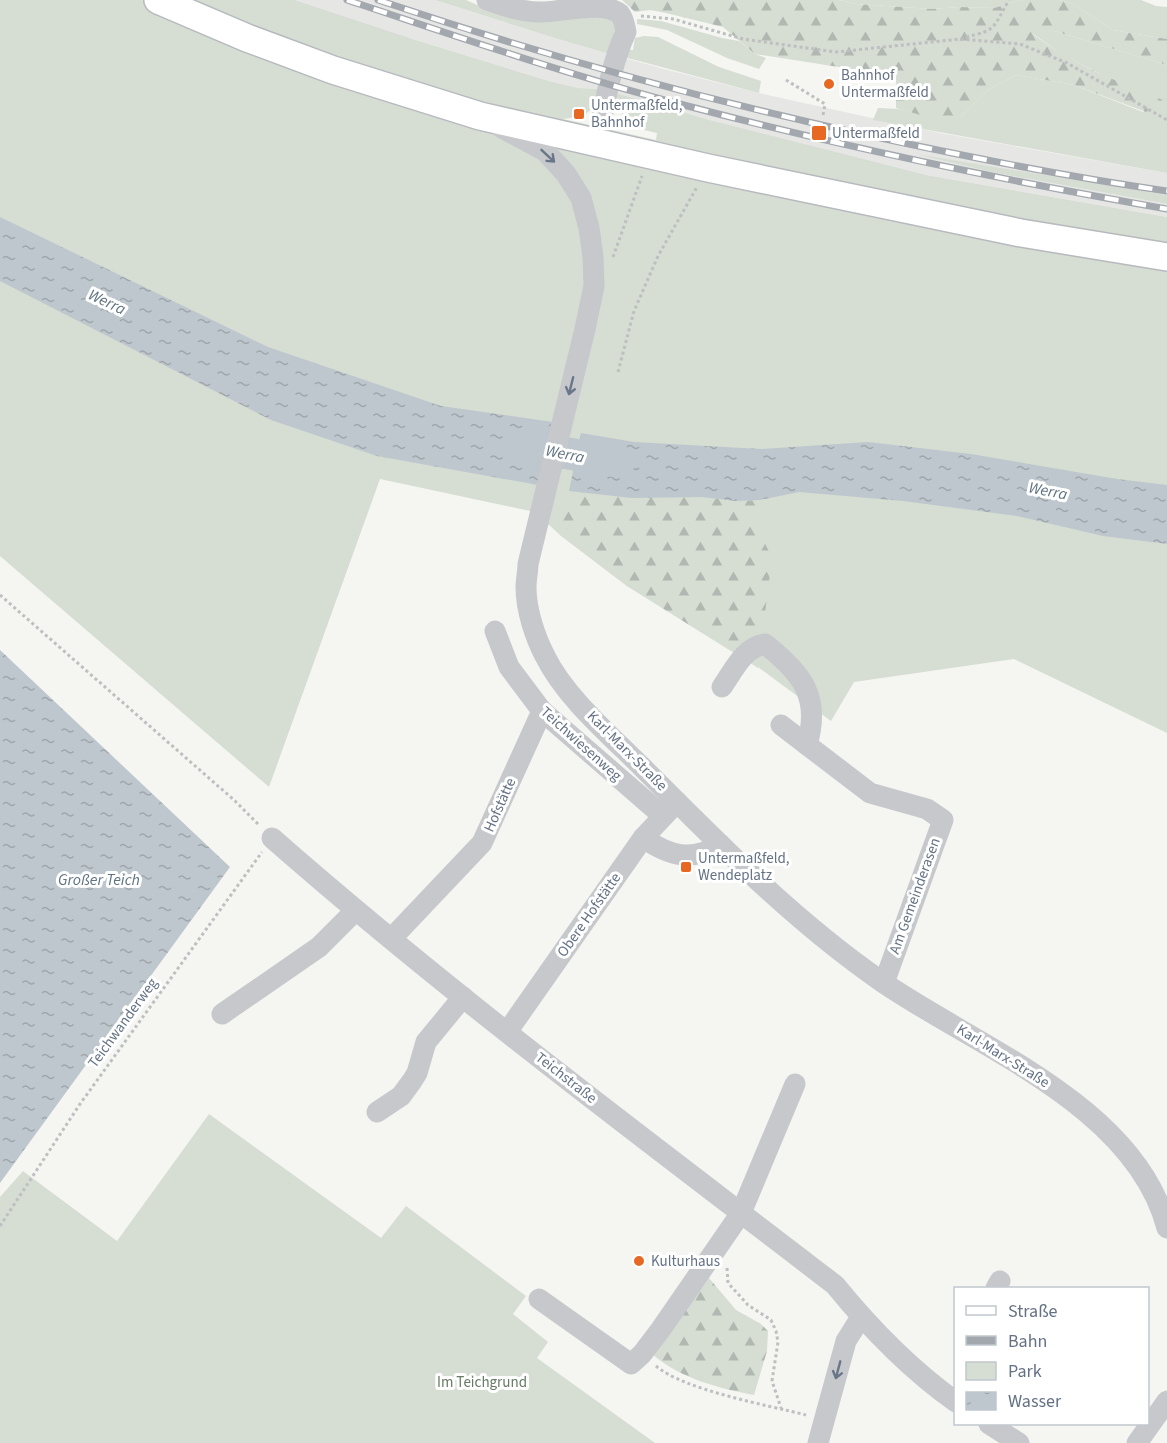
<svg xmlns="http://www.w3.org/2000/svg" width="1167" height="1443" viewBox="0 0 1167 1443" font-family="'Source Sans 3',sans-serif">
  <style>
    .built { fill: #e6e7e5 }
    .green { fill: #d6ddd3 }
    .forest { fill: url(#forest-firs) }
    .water { fill: url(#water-ripples) }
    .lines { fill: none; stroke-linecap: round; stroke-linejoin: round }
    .river { stroke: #bec7cd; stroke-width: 32 }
    .major-casing { stroke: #b6b9be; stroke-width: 30 }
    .path { stroke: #bdbfc1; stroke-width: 3; stroke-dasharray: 3 3; stroke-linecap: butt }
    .minor { stroke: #c6c8cc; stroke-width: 21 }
    .major { stroke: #fff; stroke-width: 27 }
    .rail-casing { stroke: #a3a8af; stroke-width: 7 }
    .rail { stroke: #fff; stroke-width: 4.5; stroke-dasharray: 14; stroke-linecap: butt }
    .oneway { stroke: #697688 }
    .poi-dot { fill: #e66822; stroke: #fff; stroke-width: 2 }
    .labels { text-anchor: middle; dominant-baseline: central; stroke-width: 6; stroke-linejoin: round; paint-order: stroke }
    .poi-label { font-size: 15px; fill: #647284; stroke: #fff; text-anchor: start }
    .street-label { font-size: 15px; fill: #647284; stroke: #fff }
    .park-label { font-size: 15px; fill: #657b63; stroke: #fff }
    .water-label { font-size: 16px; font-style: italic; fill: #5f7380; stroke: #fff }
  </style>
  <defs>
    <pattern id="forest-firs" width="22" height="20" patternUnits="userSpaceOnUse" patternTransform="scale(1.5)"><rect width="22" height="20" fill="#d6ddd3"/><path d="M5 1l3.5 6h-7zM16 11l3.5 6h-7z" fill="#b1b8b1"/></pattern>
    <pattern id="water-ripples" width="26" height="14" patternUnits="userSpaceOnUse" patternTransform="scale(1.5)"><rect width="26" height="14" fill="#bec7cd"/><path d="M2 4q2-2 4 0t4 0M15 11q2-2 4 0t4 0" fill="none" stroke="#9ea6ac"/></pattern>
  </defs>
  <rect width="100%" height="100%" fill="#f5f6f2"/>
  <polygon class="built" points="295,0 435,0 558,39 664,69 759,93 940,133 1167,173 1167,195 926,156 991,172 1167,204 1167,217 926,175 864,160 710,120 616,93 601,89 578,88 549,81 419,41"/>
  <g class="green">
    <polygon points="0,0 295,0 419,41 549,81 578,88 601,89 593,108 583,116 563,119 656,140 657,133 635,128 624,122 616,93 710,120 926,175 1167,217 1167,733 1014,659 854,682 831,721 758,667 627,586 560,535 535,512 380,479 269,787 0,556"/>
    <polygon points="435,0 466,0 484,8 593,9 615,22 615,35 610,54 558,39"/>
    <polygon points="839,0 1021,0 994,8 960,7 931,9 857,4"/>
    <polygon points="1059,0 1141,0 1156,6 1167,7 1167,39 1113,30 1071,3"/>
    <polygon points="637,19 661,21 722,38 739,41 755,54 766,58 759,69 727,58 667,30 637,24"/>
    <polygon points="1051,30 1167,65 1167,173 873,120 878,108 899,109 927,116 961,116 988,90 1016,75 1074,85 1143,112 1162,100 1115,81 1063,55 1032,33"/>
    <polygon points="644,36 658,37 719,67 761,81 759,93 624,57 625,50 633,50 635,38"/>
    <polygon points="916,154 1167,195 1167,204 991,172"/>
    <polygon points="209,1114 381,1238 406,1206 526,1296 513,1314 548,1342 537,1358 655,1443 0,1443 0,1197 23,1171 117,1241"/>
  </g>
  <g class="forest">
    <path d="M622 0H839L857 4 931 9 960 7 994 8 1021 0H1059L1071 3 1113 30 1167 39V65L1051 30 1033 34C1072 64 1118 82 1163 100L1146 112 1074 85 1016 75 988 90 961 116H924L896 108V76L755 54 723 27 666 13 650 10 635 12Z"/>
    <polygon points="569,491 632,498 702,497 736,501 760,500 762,537 772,558 758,668 627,586 560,535"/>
    <path d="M709 1278 736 1310 761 1324 768 1331 767 1351 754 1395C718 1388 682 1379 653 1355Z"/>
  </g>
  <g class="water">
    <polygon points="0,217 268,347 441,406 553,422 538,485 377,456 271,420 0,281"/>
    <polygon points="581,433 634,442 761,449 868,442 971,454 1117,479 1167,485 1167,544 1103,536 1017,516 903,501 799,492 760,500 736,501 702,497 632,498 569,491"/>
    <polygon points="0,650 230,867 0,1183"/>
  </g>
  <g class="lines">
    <polyline class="river" points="523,446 619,462"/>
    <g class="major-casing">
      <polyline id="major" points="158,0 247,38 333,70 480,116 708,168 1021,233 1167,257"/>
    </g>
    <g class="path">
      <polyline points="641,16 673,19 743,39 836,52 960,39 1020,44 1067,63 1167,120"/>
      <path d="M966 37C998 30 993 27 1009 0"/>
      <polyline points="786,80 825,104 823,115"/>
      <polyline points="613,257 642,176"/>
      <polyline points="618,372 634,311 658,256 697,187"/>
      <polyline points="0,595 234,800 260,826"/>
      <polyline points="0,1226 80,1104 262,852"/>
      <polyline points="727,1268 728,1283 748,1305 771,1320 776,1331 778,1342 772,1381 781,1408"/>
      <path d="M656 1366C684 1390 767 1405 806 1415"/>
    </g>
    <g class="minor">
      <path d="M487 0C505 6 521 12 541 12 562 12 604 0 620 14 624 19 625 26 626 32 610 66 605 106 597 142"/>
      <path d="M502 128 545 151 566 174 581 198 589 228 593 257 594 286 585 329 528 564C528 571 526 580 526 587 526 610 535 637 545 656 565 697 610 735 642 767 718 843 793 920 881 981 976 1047 1135 1105 1167 1228"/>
      <polyline points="495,631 509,667 542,711 663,816"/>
      <path d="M722 687C734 670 744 647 765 644 802 673 821 697 807 745"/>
      <polyline points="781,725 870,793 927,809 943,820 884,983"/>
      <path d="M272 838C452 996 645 1139 835 1285 870 1328 911 1370 956 1402"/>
      <path d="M643 838C670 856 690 862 721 845"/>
      <polyline points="391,939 482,843 542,711"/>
      <polyline points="222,1014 319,947 355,911"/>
      <polyline points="507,1032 643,838 677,802"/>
      <polyline points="377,1112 401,1096 412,1081 417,1073 426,1042 463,997"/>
      <polyline points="996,1288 1000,1281"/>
      <polyline points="539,1299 631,1364 642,1354 661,1329 741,1213 795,1084"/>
      <polyline points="989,1424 1019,1443"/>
      <polyline points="818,1443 846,1341 861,1317"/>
      <polyline points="1137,1443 1167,1401"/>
    </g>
    <use href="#major" class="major"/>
    <g class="rail-casing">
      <g id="rail">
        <path d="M347 0C456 36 565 74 676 103 838 146 1002 180 1167 209"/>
        <path d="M378 0C568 64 761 115 957 154 1026 168 1097 181 1167 191"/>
      </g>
    </g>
    <use href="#rail" class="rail"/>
  </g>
  <defs><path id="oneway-shaft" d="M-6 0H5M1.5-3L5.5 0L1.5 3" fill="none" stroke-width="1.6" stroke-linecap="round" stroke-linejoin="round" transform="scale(1.5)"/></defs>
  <g class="oneway">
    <use href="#oneway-shaft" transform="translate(548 156) rotate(43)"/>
    <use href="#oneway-shaft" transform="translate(571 386) rotate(104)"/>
    <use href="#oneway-shaft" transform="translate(838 1370) rotate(105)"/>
  </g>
  <g class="poi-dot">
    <circle cx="829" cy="84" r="6"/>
    <rect x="573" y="108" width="12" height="12" rx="3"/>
    <rect x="811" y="125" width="16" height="16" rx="3"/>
    <rect x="680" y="861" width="12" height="12" rx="3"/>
    <circle cx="639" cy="1261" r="6"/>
  </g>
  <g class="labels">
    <g class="poi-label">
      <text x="841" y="75">Bahnhof<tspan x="841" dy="17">Untermaßfeld</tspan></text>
      <text x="591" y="105">Untermaßfeld,<tspan x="591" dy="17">Bahnhof</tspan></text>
      <text x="832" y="133">Untermaßfeld</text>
      <text x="698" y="858">Untermaßfeld,<tspan x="698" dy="17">Wendeplatz</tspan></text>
      <text x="651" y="1261">Kulturhaus</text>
    </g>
    <g class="street-label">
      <text transform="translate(581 744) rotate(42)">Teichwiesenweg</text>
      <text transform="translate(627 751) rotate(45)">Karl-Marx-Straße</text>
      <text transform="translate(500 805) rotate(-66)">Hofstätte</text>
      <text transform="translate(915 896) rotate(-70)">Am Gemeinderasen</text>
      <text transform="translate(589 915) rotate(-55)">Obere Hofstätte</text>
      <text transform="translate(123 1023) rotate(-54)">Teichwanderweg</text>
      <text transform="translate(1003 1056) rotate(32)">Karl-Marx-Straße</text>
      <text transform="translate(566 1078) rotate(38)">Teichstraße</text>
    </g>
    <g class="park-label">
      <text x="482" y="1382">Im Teichgrund</text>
    </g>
    <g class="water-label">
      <text transform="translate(107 302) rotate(25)">Werra</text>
      <text transform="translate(565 454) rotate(11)">Werra</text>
      <text transform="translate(1048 491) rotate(11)">Werra</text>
      <text x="99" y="880">Großer Teich</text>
    </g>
  </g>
  <rect x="954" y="1287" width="195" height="138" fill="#ffffff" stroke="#c1c7ce" stroke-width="1.5"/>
  <rect x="966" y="1306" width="30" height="9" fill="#ffffff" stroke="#c1c7ce" stroke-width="1.5"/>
  <text x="1008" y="1317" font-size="18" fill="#647284">Straße</text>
  <rect x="966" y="1336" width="30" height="9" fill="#a3a8af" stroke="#c1c7ce" stroke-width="1.5"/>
  <text x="1008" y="1347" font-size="18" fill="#647284">Bahn</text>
  <rect x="966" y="1362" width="30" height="18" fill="#d6ddd3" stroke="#c1c7ce" stroke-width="1.5"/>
  <text x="1008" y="1377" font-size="18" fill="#647284">Park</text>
  <rect x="966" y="1392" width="30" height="18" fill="url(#water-ripples)" stroke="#c1c7ce" stroke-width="1.5"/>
  <text x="1008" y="1407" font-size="18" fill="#647284">Wasser</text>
</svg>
